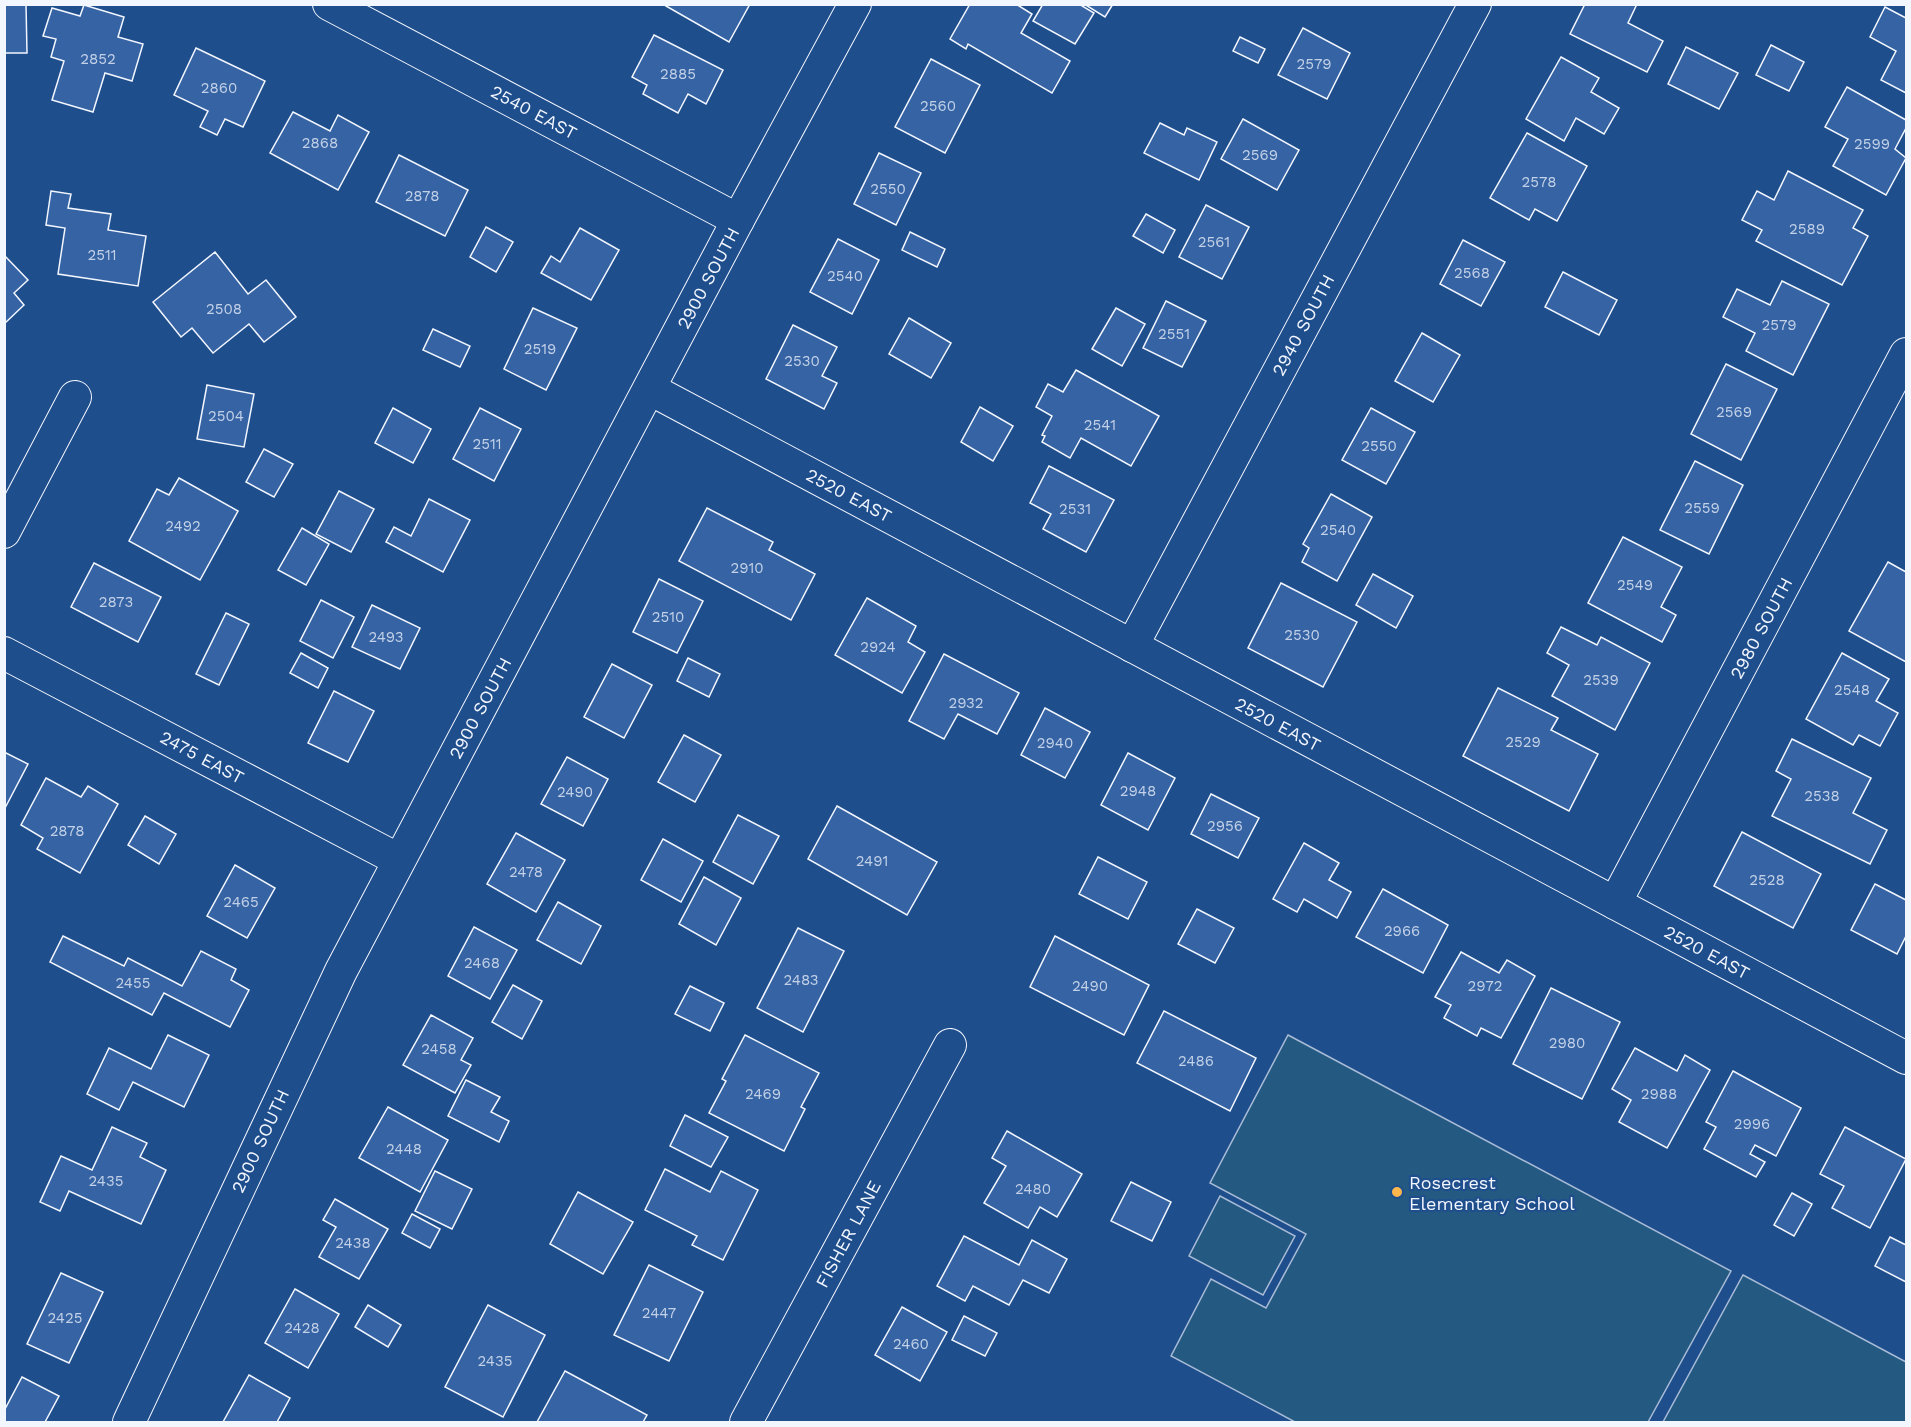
<svg xmlns="http://www.w3.org/2000/svg" width="1911" height="1427" viewBox="0 0 1911 1427" font-family="'Work Sans',sans-serif">
  <style>
    .green { fill: #245a82; stroke: #a8bbd7; stroke-width: 1.5 }
    .building { fill: #3563a3; stroke: #f2f6ff; stroke-width: 1.5 }
    .lines { fill: none; stroke-linecap: round; stroke-linejoin: round }
    .minor-casing { stroke: #f2f6ff; stroke-width: 34 }
    .minor { stroke: #1f4e8c; stroke-width: 32 }
    .poi-dot { fill: #ffb74d; stroke: #1f4e8c; stroke-width: 2 }
    .labels { text-anchor: middle; dominant-baseline: central; stroke-width: 4.5; stroke-linejoin: round; paint-order: stroke }
    .number-label { font-size: 15px; fill: #c3d1e8 }
    .street-label { font-size: 18px; fill: #f2f6ff; stroke: #1f4e8c }
    .poi-label { font-size: 18px; fill: #f2f6ff; stroke: #1f4e8c; text-anchor: start }
  </style>
  <rect width="100%" height="100%" fill="#1f4e8c"/>
  <g class="green">
    <polygon points="1288,1035 1731,1271 1648,1422 1295,1422 1171,1356 1211,1279 1266,1308 1306,1234 1210,1183"/>
    <polygon points="1220,1196 1295,1236 1263,1295 1189,1256"/>
    <polygon points="1743,1275 1906,1362 1906,1422 1663,1422"/>
  </g>
  <g class="building">
    <polygon points="4,4 26,4 27,53 4,53"/>
    <polygon points="668,4 750,4 729,42 666,6"/>
    <polygon points="970,4 1016,4 1032,14 1021,33 1070,61 1052,93 968,44 966,49 950,39"/>
    <polygon points="1043,4 1079,4 1094,13 1075,44 1033,21"/>
    <polygon points="1084,4 1113,4 1105,17"/>
    <polygon points="1585,4 1637,4 1628,23 1663,41 1647,72 1570,34"/>
    <polygon points="84,5 124,17 118,37 143,44 132,81 105,73 93,112 52,100 64,61 51,57 56,39 43,36 52,8 80,16"/>
    <polygon points="1885,7 1906,18 1906,93 1881,80 1896,51 1870,37"/>
    <polygon points="1303,28 1350,53 1327,99 1278,75"/>
    <polygon points="654,35 723,70 706,104 688,94 678,113 643,94 647,85 632,77"/>
    <polygon points="1240,37 1265,49 1258,63 1233,51"/>
    <polygon points="1771,45 1804,62 1789,91 1756,75"/>
    <polygon points="1686,47 1738,73 1719,109 1668,84"/>
    <polygon points="196,48 265,81 243,127 225,119 217,135 200,127 208,111 174,95"/>
    <polygon points="1561,57 1599,78 1591,92 1619,108 1604,134 1576,118 1564,141 1526,119"/>
    <polygon points="931,59 980,85 945,153 895,127"/>
    <polygon points="1847,87 1906,120 1906,128 1895,149 1906,158 1886,195 1833,166 1848,139 1825,127"/>
    <polygon points="293,112 330,131 338,115 369,132 338,190 270,153"/>
    <polygon points="1243,119 1299,150 1277,190 1221,159"/>
    <polygon points="1160,123 1184,135 1187,128 1217,142 1199,180 1144,153"/>
    <polygon points="1527,133 1587,166 1557,221 1535,209 1529,220 1490,198"/>
    <polygon points="879,153 921,173 896,225 854,204"/>
    <polygon points="399,155 468,190 445,236 376,202"/>
    <polygon points="1788,171 1863,210 1853,228 1868,236 1842,285 1756,241 1762,230 1742,220 1757,191 1774,200"/>
    <polygon points="51,191 71,194 68,208 111,214 108,230 146,236 138,286 58,274 65,228 46,225"/>
    <polygon points="1206,205 1249,227 1222,279 1179,257"/>
    <polygon points="1146,214 1175,230 1163,253 1133,236"/>
    <polygon points="486,227 513,242 496,272 470,257"/>
    <polygon points="580,228 619,250 591,300 541,273 551,256 560,262"/>
    <polygon points="910,232 945,249 937,267 902,250"/>
    <polygon points="838,239 879,260 852,314 810,292"/>
    <polygon points="1463,240 1505,262 1481,306 1440,284"/>
    <polygon points="215,252 248,294 266,280 296,317 264,342 249,324 213,353 192,328 181,337 153,302"/>
    <polygon points="4,255 28,280 14,293 24,305 4,324"/>
    <polygon points="1563,272 1617,300 1599,335 1545,307"/>
    <polygon points="1782,281 1829,304 1793,375 1746,351 1755,333 1723,317 1737,289 1770,305"/>
    <polygon points="1166,301 1206,321 1182,367 1143,348"/>
    <polygon points="533,308 577,328 546,390 504,369"/>
    <polygon points="1116,308 1145,324 1122,366 1092,349"/>
    <polygon points="909,318 951,343 931,378 889,354"/>
    <polygon points="793,325 837,347 822,376 837,383 824,409 766,379"/>
    <polygon points="433,329 470,346 460,367 423,350"/>
    <polygon points="1422,333 1460,355 1433,402 1395,381"/>
    <polygon points="1726,364 1777,389 1741,460 1691,434"/>
    <polygon points="1076,370 1159,416 1131,466 1081,438 1070,458 1042,442 1045,436 1042,435 1052,416 1036,407 1048,384 1063,392"/>
    <polygon points="207,385 254,394 244,447 197,439"/>
    <polygon points="980,407 1013,426 993,461 961,442"/>
    <polygon points="393,408 431,429 413,463 375,443"/>
    <polygon points="480,408 521,429 494,481 453,459"/>
    <polygon points="1371,408 1415,432 1386,484 1342,460"/>
    <polygon points="264,449 293,464 274,497 246,482"/>
    <polygon points="1695,461 1743,485 1709,554 1660,530"/>
    <polygon points="1049,466 1114,500 1086,552 1043,529 1051,514 1030,503"/>
    <polygon points="179,478 238,511 200,580 129,541 157,489 169,495"/>
    <polygon points="339,491 374,509 351,552 316,534"/>
    <polygon points="1331,494 1372,517 1337,581 1302,562 1309,548 1303,544"/>
    <polygon points="429,499 470,520 443,572 386,542 394,527 411,536"/>
    <polygon points="707,508 773,542 769,550 815,574 791,620 679,561"/>
    <polygon points="302,528 329,544 306,585 278,570"/>
    <polygon points="1623,537 1682,567 1661,607 1676,615 1662,642 1588,603"/>
    <polygon points="1888,562 1906,572 1906,662 1849,631"/>
    <polygon points="94,563 161,597 138,642 71,607"/>
    <polygon points="1373,574 1413,596 1396,628 1356,605"/>
    <polygon points="659,579 703,601 677,653 633,632"/>
    <polygon points="1281,583 1357,622 1323,687 1248,648"/>
    <polygon points="867,598 916,626 908,642 925,652 902,693 835,655"/>
    <polygon points="321,600 354,617 333,658 300,641"/>
    <polygon points="372,605 420,628 400,669 352,647"/>
    <polygon points="226,613 249,624 219,685 196,674"/>
    <polygon points="1561,627 1597,645 1601,637 1650,663 1615,730 1552,696 1569,665 1547,653"/>
    <polygon points="301,653 328,668 318,688 290,673"/>
    <polygon points="1842,653 1889,679 1876,701 1898,713 1880,746 1859,735 1853,745 1806,719"/>
    <polygon points="944,654 1019,693 997,734 958,714 944,739 909,721"/>
    <polygon points="688,658 720,674 709,697 677,681"/>
    <polygon points="612,664 652,685 624,738 584,717"/>
    <polygon points="1498,688 1558,718 1551,730 1598,754 1569,811 1463,756"/>
    <polygon points="334,691 374,711 348,762 308,743"/>
    <polygon points="1045,708 1090,732 1065,778 1021,755"/>
    <polygon points="684,735 721,755 695,802 658,782"/>
    <polygon points="1792,739 1871,778 1853,813 1887,830 1870,864 1772,816 1791,779 1776,771"/>
    <polygon points="4,752 28,764 4,810"/>
    <polygon points="1128,753 1175,778 1148,830 1101,805"/>
    <polygon points="567,757 608,779 583,826 541,804"/>
    <polygon points="46,778 81,797 88,786 118,804 80,873 37,849 43,838 21,825"/>
    <polygon points="1211,794 1259,818 1238,858 1191,834"/>
    <polygon points="837,806 937,862 907,915 808,859"/>
    <polygon points="738,815 779,836 753,884 713,862"/>
    <polygon points="145,816 176,834 159,864 128,845"/>
    <polygon points="1742,832 1821,874 1793,928 1714,886"/>
    <polygon points="516,833 565,860 536,912 487,884"/>
    <polygon points="663,839 703,861 681,902 641,880"/>
    <polygon points="1304,843 1339,863 1329,880 1351,892 1337,918 1304,899 1297,912 1273,899"/>
    <polygon points="1098,857 1147,882 1128,919 1079,894"/>
    <polygon points="235,865 275,888 247,938 207,916"/>
    <polygon points="704,877 741,898 716,945 679,924"/>
    <polygon points="1875,884 1906,900 1906,936 1897,954 1851,930"/>
    <polygon points="1383,889 1448,925 1423,973 1356,937"/>
    <polygon points="558,902 601,926 581,964 537,940"/>
    <polygon points="1197,909 1234,928 1215,963 1178,944"/>
    <polygon points="474,927 517,950 490,999 448,976"/>
    <polygon points="798,928 844,951 803,1032 757,1008"/>
    <polygon points="63,936 124,966 128,958 182,986 201,951 236,969 231,980 249,990 230,1027 164,993 152,1015 50,962"/>
    <polygon points="1055,936 1149,985 1124,1035 1030,987"/>
    <polygon points="1461,952 1499,973 1507,960 1535,976 1501,1038 1481,1028 1477,1036 1444,1018 1451,1005 1435,997"/>
    <polygon points="513,985 542,1001 522,1039 492,1022"/>
    <polygon points="690,986 724,1003 710,1031 675,1014"/>
    <polygon points="1551,988 1620,1022 1582,1099 1513,1064"/>
    <polygon points="1164,1011 1256,1058 1230,1111 1137,1063"/>
    <polygon points="431,1015 473,1038 461,1060 471,1065 455,1093 403,1065"/>
    <polygon points="168,1035 209,1055 184,1107 133,1082 119,1110 87,1094 109,1048 151,1069"/>
    <polygon points="745,1035 819,1073 801,1107 805,1109 784,1151 709,1113 726,1081 722,1079"/>
    <polygon points="1635,1048 1677,1071 1685,1055 1710,1070 1667,1148 1619,1122 1631,1100 1612,1089"/>
    <polygon points="1733,1071 1801,1108 1776,1156 1755,1145 1750,1154 1765,1162 1756,1177 1704,1149 1716,1127 1706,1122"/>
    <polygon points="466,1080 500,1097 491,1112 509,1121 499,1142 448,1116"/>
    <polygon points="388,1107 448,1140 420,1192 359,1158"/>
    <polygon points="685,1115 728,1137 711,1167 670,1146"/>
    <polygon points="112,1127 147,1143 140,1157 166,1170 141,1224 69,1191 60,1211 40,1202 61,1156 92,1170"/>
    <polygon points="1845,1127 1906,1159 1870,1228 1832,1208 1844,1186 1820,1174"/>
    <polygon points="1007,1131 1082,1174 1057,1217 1040,1207 1028,1228 984,1203 1006,1166 992,1158"/>
    <polygon points="665,1169 710,1192 721,1171 758,1190 723,1260 692,1245 697,1236 645,1210"/>
    <polygon points="435,1171 472,1189 452,1229 415,1211"/>
    <polygon points="1131,1182 1171,1202 1152,1241 1111,1221"/>
    <polygon points="578,1192 633,1222 603,1274 550,1244"/>
    <polygon points="1792,1193 1812,1204 1794,1236 1774,1225"/>
    <polygon points="335,1199 388,1229 359,1279 319,1257 336,1227 323,1220"/>
    <polygon points="412,1214 440,1229 430,1248 402,1233"/>
    <polygon points="964,1236 1019,1265 1032,1240 1067,1259 1049,1293 1023,1280 1009,1305 973,1286 965,1301 937,1286"/>
    <polygon points="1890,1237 1906,1245 1906,1282 1875,1266"/>
    <polygon points="649,1265 703,1292 669,1361 614,1335"/>
    <polygon points="61,1273 103,1292 69,1363 27,1344"/>
    <polygon points="295,1289 339,1314 308,1368 265,1343"/>
    <polygon points="368,1305 401,1325 388,1347 355,1327"/>
    <polygon points="488,1305 545,1335 503,1417 445,1387"/>
    <polygon points="902,1307 947,1332 920,1381 875,1355"/>
    <polygon points="964,1316 997,1333 985,1356 952,1340"/>
    <polygon points="565,1371 647,1415 643,1422 537,1422"/>
    <polygon points="249,1375 290,1398 277,1422 223,1422"/>
    <polygon points="22,1377 59,1396 45,1422 4,1422 4,1411"/>
  </g>
  <g class="lines">
    <g class="minor-casing">
      <g id="minor">
        <polyline points="329,4 738,220"/>
        <polyline points="650,389 1906,1058"/>
        <polyline points="4,532 75,397"/>
        <polyline points="1132,646 1475,4"/>
        <polyline points="4,653 399,860"/>
        <polyline points="1615,903 1906,354"/>
        <polyline points="129,1422 341,971 738,220 855,4"/>
        <polyline points="746,1422 950,1045"/>
      </g>
    </g>
    <use href="#minor" class="minor"/>
  </g>
  <circle class="poi-dot" cx="1397" cy="1192" r="6"/>
  <g class="labels">
    <g class="number-label">
      <text x="98" y="59">2852</text>
      <text x="1314" y="64">2579</text>
      <text x="678" y="74">2885</text>
      <text x="219" y="88">2860</text>
      <text x="938" y="106">2560</text>
      <text x="320" y="143">2868</text>
      <text x="1872" y="144">2599</text>
      <text x="1260" y="155">2569</text>
      <text x="1539" y="182">2578</text>
      <text x="888" y="189">2550</text>
      <text x="422" y="196">2878</text>
      <text x="1807" y="229">2589</text>
      <text x="1214" y="242">2561</text>
      <text x="102" y="255">2511</text>
      <text x="1472" y="273">2568</text>
      <text x="845" y="276">2540</text>
      <text x="224" y="309">2508</text>
      <text x="1779" y="325">2579</text>
      <text x="1174" y="334">2551</text>
      <text x="540" y="349">2519</text>
      <text x="802" y="361">2530</text>
      <text x="1734" y="412">2569</text>
      <text x="226" y="416">2504</text>
      <text x="1100" y="425">2541</text>
      <text x="487" y="444">2511</text>
      <text x="1379" y="446">2550</text>
      <text x="1702" y="508">2559</text>
      <text x="1075" y="509">2531</text>
      <text x="183" y="526">2492</text>
      <text x="1338" y="530">2540</text>
      <text x="747" y="568">2910</text>
      <text x="1635" y="585">2549</text>
      <text x="116" y="602">2873</text>
      <text x="668" y="617">2510</text>
      <text x="1302" y="635">2530</text>
      <text x="386" y="637">2493</text>
      <text x="878" y="647">2924</text>
      <text x="1601" y="680">2539</text>
      <text x="1852" y="690">2548</text>
      <text x="966" y="703">2932</text>
      <text x="1523" y="742">2529</text>
      <text x="1055" y="743">2940</text>
      <text x="1138" y="791">2948</text>
      <text x="575" y="792">2490</text>
      <text x="1822" y="796">2538</text>
      <text x="1225" y="826">2956</text>
      <text x="67" y="831">2878</text>
      <text x="872" y="861">2491</text>
      <text x="526" y="872">2478</text>
      <text x="1767" y="880">2528</text>
      <text x="241" y="902">2465</text>
      <text x="1402" y="931">2966</text>
      <text x="482" y="963">2468</text>
      <text x="801" y="980">2483</text>
      <text x="133" y="983">2455</text>
      <text x="1090" y="986">2490</text>
      <text x="1485" y="986">2972</text>
      <text x="1567" y="1043">2980</text>
      <text x="439" y="1049">2458</text>
      <text x="1196" y="1061">2486</text>
      <text x="763" y="1094">2469</text>
      <text x="1659" y="1094">2988</text>
      <text x="1752" y="1124">2996</text>
      <text x="404" y="1149">2448</text>
      <text x="106" y="1181">2435</text>
      <text x="1033" y="1189">2480</text>
      <text x="353" y="1243">2438</text>
      <text x="659" y="1313">2447</text>
      <text x="65" y="1318">2425</text>
      <text x="302" y="1328">2428</text>
      <text x="911" y="1344">2460</text>
      <text x="495" y="1361">2435</text>
    </g>
    <g class="street-label">
      <text transform="translate(534 112) rotate(28)">2540 EAST</text>
      <text transform="translate(708 278) rotate(-62)">2900 SOUTH</text>
      <text transform="translate(1303 325) rotate(-62)">2940 SOUTH</text>
      <text transform="translate(849 495) rotate(28)">2520 EAST</text>
      <text transform="translate(1761 628) rotate(-62)">2980 SOUTH</text>
      <text transform="translate(480 708) rotate(-62)">2900 SOUTH</text>
      <text transform="translate(1278 724) rotate(28)">2520 EAST</text>
      <text transform="translate(202 757) rotate(28)">2475 EAST</text>
      <text transform="translate(1707 952) rotate(28)">2520 EAST</text>
      <text transform="translate(260 1141) rotate(-65)">2900 SOUTH</text>
      <text transform="translate(848 1234) rotate(-62)">FISHER LANE</text>
    </g>
    <g class="poi-label">
      <text x="1409" y="1182">Rosecrest<tspan x="1409" dy="21">Elementary School</tspan></text>
    </g>
  </g>
  <rect width="1911" height="1427" fill="none" stroke="#f2f6ff" stroke-width="12"/>
</svg>
